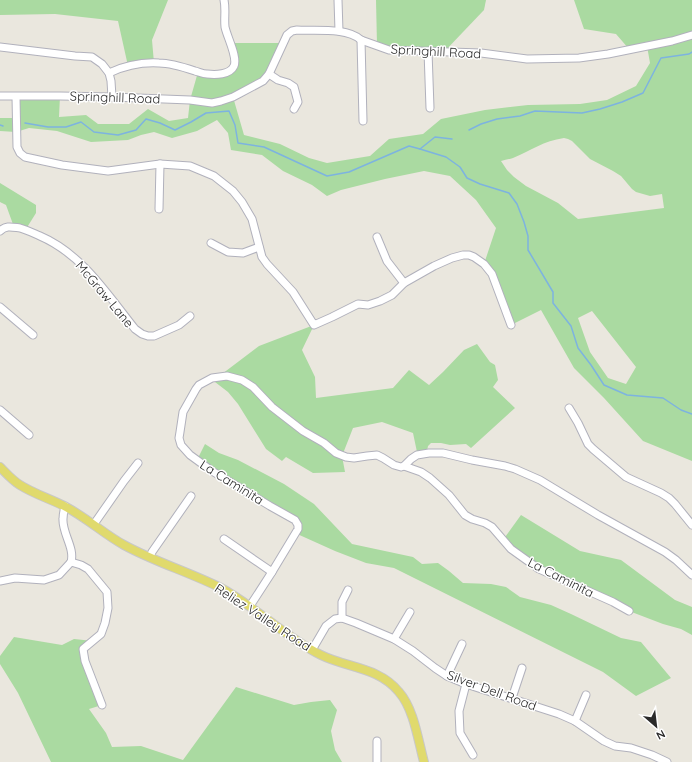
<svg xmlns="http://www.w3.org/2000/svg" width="692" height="762" viewBox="0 0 692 762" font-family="Quicksand,sans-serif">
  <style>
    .green { fill: #aadaa1; fill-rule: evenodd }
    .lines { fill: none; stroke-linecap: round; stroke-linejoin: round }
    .stream { stroke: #7db3e0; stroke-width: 1.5 }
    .minor-casing { stroke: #b1b1bc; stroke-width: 9 }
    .major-casing { stroke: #c8c8c8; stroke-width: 10 }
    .minor { stroke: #fff; stroke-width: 7 }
    .major { stroke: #e0da6d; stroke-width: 8 }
    .labels { text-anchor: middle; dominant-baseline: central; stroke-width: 3; stroke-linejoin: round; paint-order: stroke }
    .street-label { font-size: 13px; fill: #2a2a2a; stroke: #fff }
  </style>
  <rect width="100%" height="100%" fill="#eae7de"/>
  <g class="green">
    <polygon points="0,0 168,0 152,40 154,63 128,66 118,21 55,14 0,15"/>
    <polygon points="376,0 486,0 484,10 443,53 377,45"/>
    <path d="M574 0H692V461L643 441 604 398 574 368 541 310 511 325 484 264 496 228 476 200 450 176 424 171 385 179 341 190 327 196 312 185 283 171 262 155 231 150 228 133 217 120 197 131 172 138 154 132 141 135 128 140 91 142 57 131 29 128 16 132 0 131V118H16V97L60 96 59 117 86 115 98 124H129L148 109 169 121 188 118 190 100 198 72 215 74 234 66 230 43H284L269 74 233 97 244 135 280 144 309 158 327 163 370 156 389 139 423 134 441 119 485 110 528 105 580 104 607 100 636 86 650 63 647 46 629 49 616 34 584 29ZM564 138 568 139 572 141 590 159 613 171 621 176 632 189 636 192 650 196 662 194 664 208 578 219 558 203 526 186 514 177 507 170 501 161C505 160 510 159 513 158 532 150 543 141 564 138ZM592 311 636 367 626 384 608 378 590 352 578 318Z"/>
    <polygon points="0,183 36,205 36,213 26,229 14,227 6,205 0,202"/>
    <polygon points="314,325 302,350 315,377 316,398 393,388 409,370 429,385 443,372 464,350 477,344 490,362 495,365 498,380 493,387 515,408 471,448 466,444 450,445 441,443 431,443 428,446 427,451 417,452 413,433 382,422 353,428 342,456 345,472 313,473 286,457 282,461 266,449 238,404 228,392 215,382 222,374 259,346"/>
    <polygon points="205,444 219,453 238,460 284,484 314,504 352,544 413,557 422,564 438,563 449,571 463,583 491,584 506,587 520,597 551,605 571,614 621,638 641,642 671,678 636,696 603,672 394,568 366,563 335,551 295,533 298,525 197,460"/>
    <polygon points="521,515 580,551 621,560 675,600 692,607 692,635 681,629 663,624 629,611 549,574 503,540"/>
    <polygon points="14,637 62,645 74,639 93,641 83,649 102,705 89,709 106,733 112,747 141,746 183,760 236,687 294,705 311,702 330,700 337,710 331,731 335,750 342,762 51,762 18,693 0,664 0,656"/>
  </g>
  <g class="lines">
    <g class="stream">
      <polyline points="25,123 48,127 66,127 81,122 94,132 118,135 136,130 146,119 160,123 175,130 191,122 206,113 229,111 235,125 238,143 264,147 327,176 349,172 409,146 420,149 435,137 452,139"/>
      <polyline points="0,125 3,126"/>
      <polyline points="469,130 481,124 497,119 520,116 535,111 582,113 600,109 622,102 643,93 661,58 689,54 692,52"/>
      <polyline points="420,149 446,157 460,167 467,178 480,184 509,193 517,204 524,222 528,236 528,250 553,292 553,303 571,326 578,348 591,365 604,385 627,395 663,398 681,410 692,414"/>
    </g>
    <g class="minor-casing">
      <g id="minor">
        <polyline points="338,0 339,31"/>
        <polyline points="361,40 363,121"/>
        <polyline points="0,47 75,56 92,57 102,64 109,73 111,81 112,97"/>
        <polyline points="428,51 430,108"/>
        <path d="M109 73C124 66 142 62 159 63 171 63 183 67 195 71 199 72 203 74 207 74 215 75 230 75 234 66 238 57 227 37 225 27 224 18 226 9 224 0"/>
        <polyline points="269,74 278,80 288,83 294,87 298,102 294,109"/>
        <path d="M0 96H60L112 97 190 100 212 103 221 101 233 97 263 81 269 74 287 35 292 31 297 30C315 31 347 27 361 40L389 50 481 53 527 59 579 58 608 54 672 41 692 35"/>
        <polyline points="16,97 17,147 20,153 25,157 62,165 108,171 160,164 190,166 214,176 233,191 242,202 252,219 262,257 267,264 293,292 314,325 332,317 358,304 368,305 380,301 392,295 404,283 434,266 452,258 463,255 469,255 474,257 484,264 492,274 511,325"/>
        <polyline points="159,209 160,164"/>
        <path d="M0 231C6 225 12 227 20 228 27 230 33 233 40 236 82 254 107 294 135 329L142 334 148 336H154L179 325 190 316"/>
        <polyline points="377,237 387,261 404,283"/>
        <polyline points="211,243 228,252 243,253 259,247"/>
        <polyline points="0,307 33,335"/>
        <polyline points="569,408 578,423 588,444 593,449 626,477 661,493 669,498 675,504 692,525"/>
        <polyline points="0,410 29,435"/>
        <polyline points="404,466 421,472 430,478 449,495 465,515 472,519 485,523 492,527 511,549 539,569 613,602 629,611"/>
        <path d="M65 506C64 510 63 515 63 519 62 533 75 548 71 562"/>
        <polyline points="94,524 124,481 138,463"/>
        <polyline points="224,539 272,572"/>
        <polyline points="150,557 152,552 191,496"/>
        <polyline points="71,562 81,565 88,569 107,592 108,608 105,623 101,634 83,649 85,661 102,705"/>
        <polyline points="0,581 15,578 44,580 59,575 71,562"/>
        <polyline points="250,606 272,572 298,529 298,525 295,520 270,506 212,471 190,455 181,445 179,438 180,432 183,412 196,389 199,385 212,378 227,376 242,380 253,387 272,407 303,431 324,443 336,453 346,457 354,458 367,456 377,455 383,458 394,465 401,467 404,466 411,459 417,455 429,453 443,453 472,460 505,466 515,469 540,480 598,515 665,552 676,560 692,575"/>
        <polyline points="342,618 342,602 348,590"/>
        <polyline points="394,639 410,612"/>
        <polyline points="312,650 326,626 335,619 342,618 356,623 394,639 413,651 435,668 447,676 466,684 559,714 575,721 604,741 615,746 631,748 652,755 667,762"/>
        <polyline points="447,676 462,644"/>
        <polyline points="466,684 459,711 460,733 473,755"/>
        <polyline points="512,698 522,668"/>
        <polyline points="575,721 586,695"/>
        <polyline points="377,741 377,762"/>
      </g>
    </g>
    <g class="major-casing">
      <path id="major" d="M0 467C6 473 12 480 20 485 34 494 51 499 66 507 87 518 104 534 124 545 155 562 189 572 221 588 256 607 285 637 321 655 347 668 379 667 399 692 414 709 418 740 424 762"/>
    </g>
    <use href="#minor" class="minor"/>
    <use href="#major" class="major"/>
  </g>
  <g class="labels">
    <g class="street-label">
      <text transform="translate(436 51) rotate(3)">Springhill Road</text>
      <text transform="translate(115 97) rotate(2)">Springhill Road</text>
      <text transform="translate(105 294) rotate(50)">McGraw Lane</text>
      <text transform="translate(232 482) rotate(32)">La Caminita</text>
      <text transform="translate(561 577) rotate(27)">La Caminita</text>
      <text transform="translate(263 617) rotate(33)">Reliez Valley Road</text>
      <text transform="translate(492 690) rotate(20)">Silver Dell Road</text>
    </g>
  </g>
  <g transform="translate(656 726) rotate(152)" stroke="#ffffff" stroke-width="3" paint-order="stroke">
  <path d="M0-3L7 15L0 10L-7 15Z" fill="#2a2a2a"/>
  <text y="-6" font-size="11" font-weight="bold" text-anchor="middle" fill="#2a2a2a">N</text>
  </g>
</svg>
